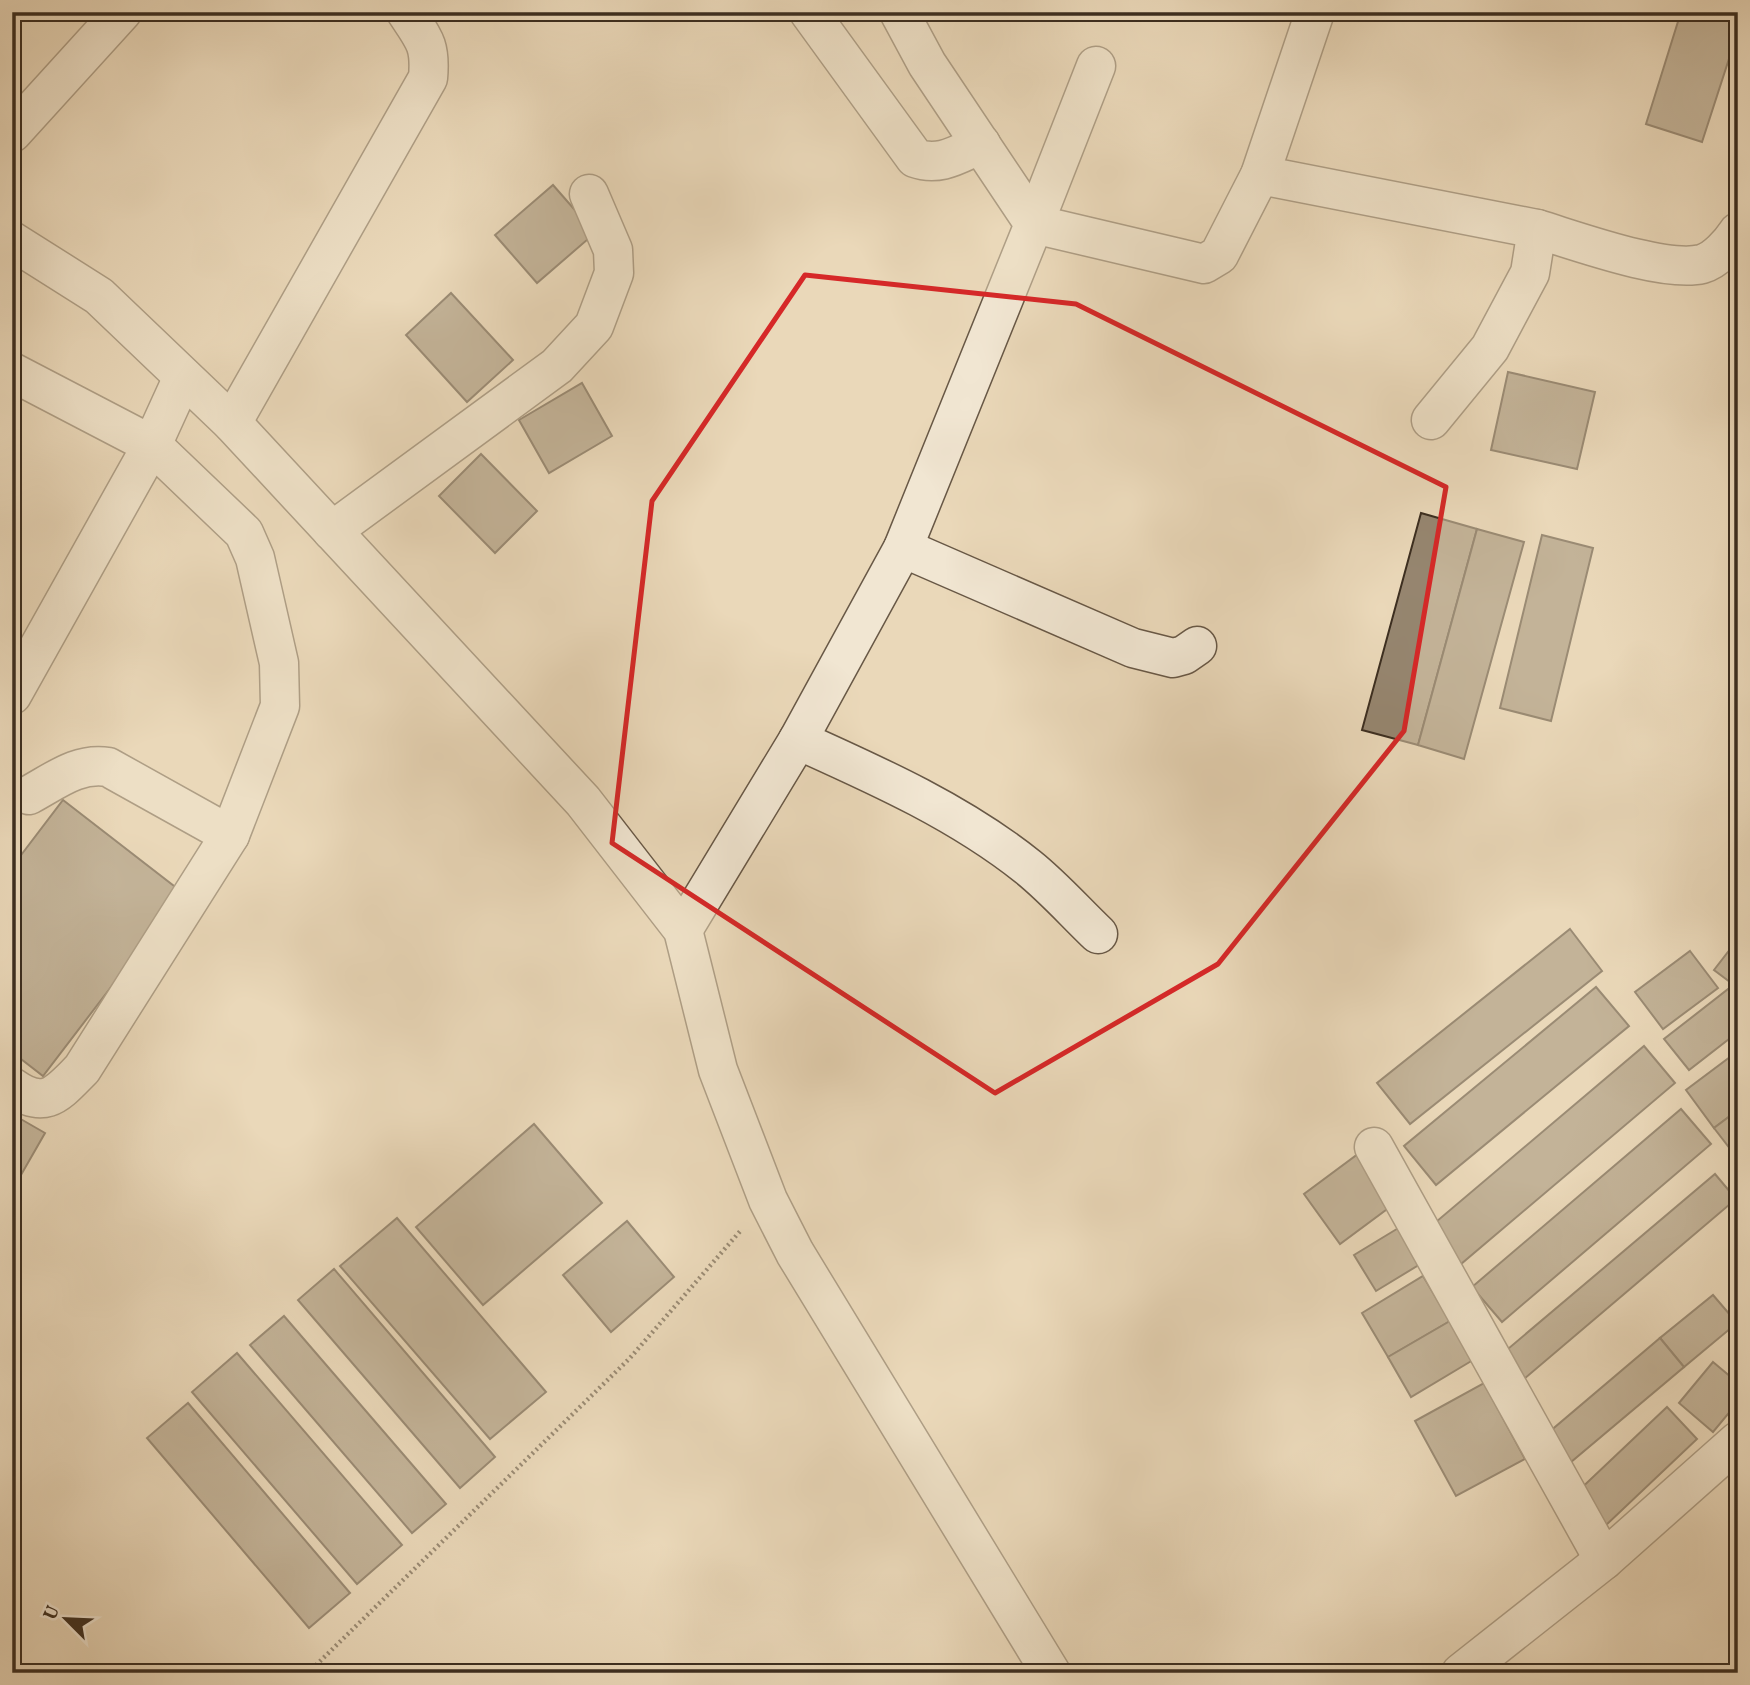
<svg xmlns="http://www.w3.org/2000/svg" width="1750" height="1685" viewBox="0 0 1750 1685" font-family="Vollkorn,serif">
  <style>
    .building { fill: #968670; stroke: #3c2e20; stroke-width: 2 }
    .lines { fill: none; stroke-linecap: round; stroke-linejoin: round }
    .minor-casing { stroke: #685846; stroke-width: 41 }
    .path { stroke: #3c2e20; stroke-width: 4.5; stroke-dasharray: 2 3.5; stroke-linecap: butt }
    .minor { stroke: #f1e6d2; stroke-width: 38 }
    .marked { fill: none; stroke: #d62828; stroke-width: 5; stroke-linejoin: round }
  </style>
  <rect width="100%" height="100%" fill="#ead8b9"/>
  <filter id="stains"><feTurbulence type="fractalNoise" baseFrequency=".00286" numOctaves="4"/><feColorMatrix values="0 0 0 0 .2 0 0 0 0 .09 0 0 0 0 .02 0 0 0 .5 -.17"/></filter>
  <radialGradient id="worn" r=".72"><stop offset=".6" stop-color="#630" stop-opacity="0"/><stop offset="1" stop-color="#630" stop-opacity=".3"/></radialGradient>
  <g class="building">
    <polygon points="1681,12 1738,12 1738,31 1702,142 1646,124"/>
    <polygon points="553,185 595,233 537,283 495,235"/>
    <polygon points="451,293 513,360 467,402 406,335"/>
    <polygon points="1508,372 1595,392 1577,469 1491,450"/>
    <polygon points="582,383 612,436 549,473 519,420"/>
    <polygon points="481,454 537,511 495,553 439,496"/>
    <polygon points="1421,513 1477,529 1418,745 1362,730"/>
    <polygon points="1477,529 1524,542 1464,759 1418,745"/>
    <polygon points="1542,535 1593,548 1551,721 1500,708"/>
    <polygon points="63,800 183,893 43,1076 12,1052 12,867"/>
    <polygon points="1570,929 1602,971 1410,1124 1377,1083"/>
    <polygon points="1738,939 1738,988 1714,970"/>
    <polygon points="1690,951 1718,988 1663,1029 1635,992"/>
    <polygon points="1732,986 1738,994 1738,1032 1689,1070 1664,1039"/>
    <polygon points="1596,987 1629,1026 1436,1185 1404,1146"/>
    <polygon points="1644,1046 1675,1083 1461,1264 1430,1227"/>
    <polygon points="1738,1051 1738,1110 1714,1128 1686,1090"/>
    <polygon points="1681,1109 1711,1144 1502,1322 1472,1287"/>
    <polygon points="1738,1110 1738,1159 1714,1128"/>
    <polygon points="12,1114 45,1133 21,1175 12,1170"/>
    <polygon points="534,1124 602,1203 483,1305 416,1227"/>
    <polygon points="1362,1151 1398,1201 1340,1244 1304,1194"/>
    <polygon points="1715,1174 1736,1199 1524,1379 1502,1354"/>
    <polygon points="397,1218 546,1392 490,1439 340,1266"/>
    <polygon points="627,1221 674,1277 611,1332 563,1275"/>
    <polygon points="1405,1224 1427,1260 1376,1291 1354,1255"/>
    <polygon points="334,1269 495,1457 460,1488 298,1300"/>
    <polygon points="1423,1276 1450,1321 1388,1357 1362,1313"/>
    <polygon points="1713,1295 1737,1323 1684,1367 1660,1338"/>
    <polygon points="284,1316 446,1504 412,1533 250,1345"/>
    <polygon points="1450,1321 1473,1360 1411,1397 1388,1357"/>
    <polygon points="1660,1338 1684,1367 1571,1462 1548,1433"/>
    <polygon points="237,1353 402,1545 357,1584 192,1392"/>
    <polygon points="1713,1362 1738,1383 1738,1402 1713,1432 1679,1403"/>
    <polygon points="1484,1383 1525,1459 1456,1496 1415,1421"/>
    <polygon points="188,1403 350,1593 309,1628 147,1438"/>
    <polygon points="1667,1407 1697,1439 1604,1527 1574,1495"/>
  </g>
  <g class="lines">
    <g class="minor-casing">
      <g id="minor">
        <path d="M809 12 915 158C940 167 958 154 981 144"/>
        <polyline points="1096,66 1034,224 1204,264 1219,255 1260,175 1315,12"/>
        <polyline points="12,133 122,12"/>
        <polyline points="1260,175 1537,229 1530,273 1490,348 1431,420"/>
        <path d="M1537 229C1577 241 1664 273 1702 264 1716 260 1730 244 1738 232"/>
        <polyline points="12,241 99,296 232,423 583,801 683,930 718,1070 768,1200 795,1253 1051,1673"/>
        <path d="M12 372 152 445 244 533 255 558 279 663 280 706 230 835 82 1069C58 1093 46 1111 12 1087"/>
        <path d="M232 423 428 78C431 45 424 39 406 12"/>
        <polyline points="332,531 557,366 594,326 614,273 613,250 589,194"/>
        <polyline points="903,548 1133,648 1173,658 1184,655 1197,646"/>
        <polyline points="12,695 152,445 183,377"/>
        <path d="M798 740C878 776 959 812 1028 867 1053 887 1075 912 1098 934"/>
        <path d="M29 795C55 781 78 762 108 767L230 835"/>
        <polyline points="683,930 798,740 903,548 1034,224 927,64 899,12"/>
        <polyline points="1374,1147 1604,1560"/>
        <polyline points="1461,1673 1604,1560 1738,1441"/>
      </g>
    </g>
    <polyline class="path" points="308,1673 630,1358 742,1229"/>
    <use href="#minor" class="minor"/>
  </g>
  <path d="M0 0H1750V1685H0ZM805 275 1076 304 1446 487 1404 731 1218 964 995 1093 612 843 652 501Z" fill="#ead8b9" fill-opacity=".55" fill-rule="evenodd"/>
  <path class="marked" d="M805 275 1076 304 1446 487 1404 731 1218 964 995 1093 612 843 652 501Z"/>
  <rect width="1750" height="1685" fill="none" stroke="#ead8b9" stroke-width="42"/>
  <rect x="14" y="14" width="1722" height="1657" fill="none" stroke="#3c2e20" stroke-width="3.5"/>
  <rect x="21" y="21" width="1708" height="1643" fill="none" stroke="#3c2e20" stroke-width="2"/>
  <g transform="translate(66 1619) rotate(294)" stroke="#f1e6d2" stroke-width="5" paint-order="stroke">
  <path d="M0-5L12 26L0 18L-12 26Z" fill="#3c2e20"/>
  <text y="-10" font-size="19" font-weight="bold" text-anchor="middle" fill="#3c2e20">U</text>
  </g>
  <rect width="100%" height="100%" filter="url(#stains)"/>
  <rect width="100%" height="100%" fill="url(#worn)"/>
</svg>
